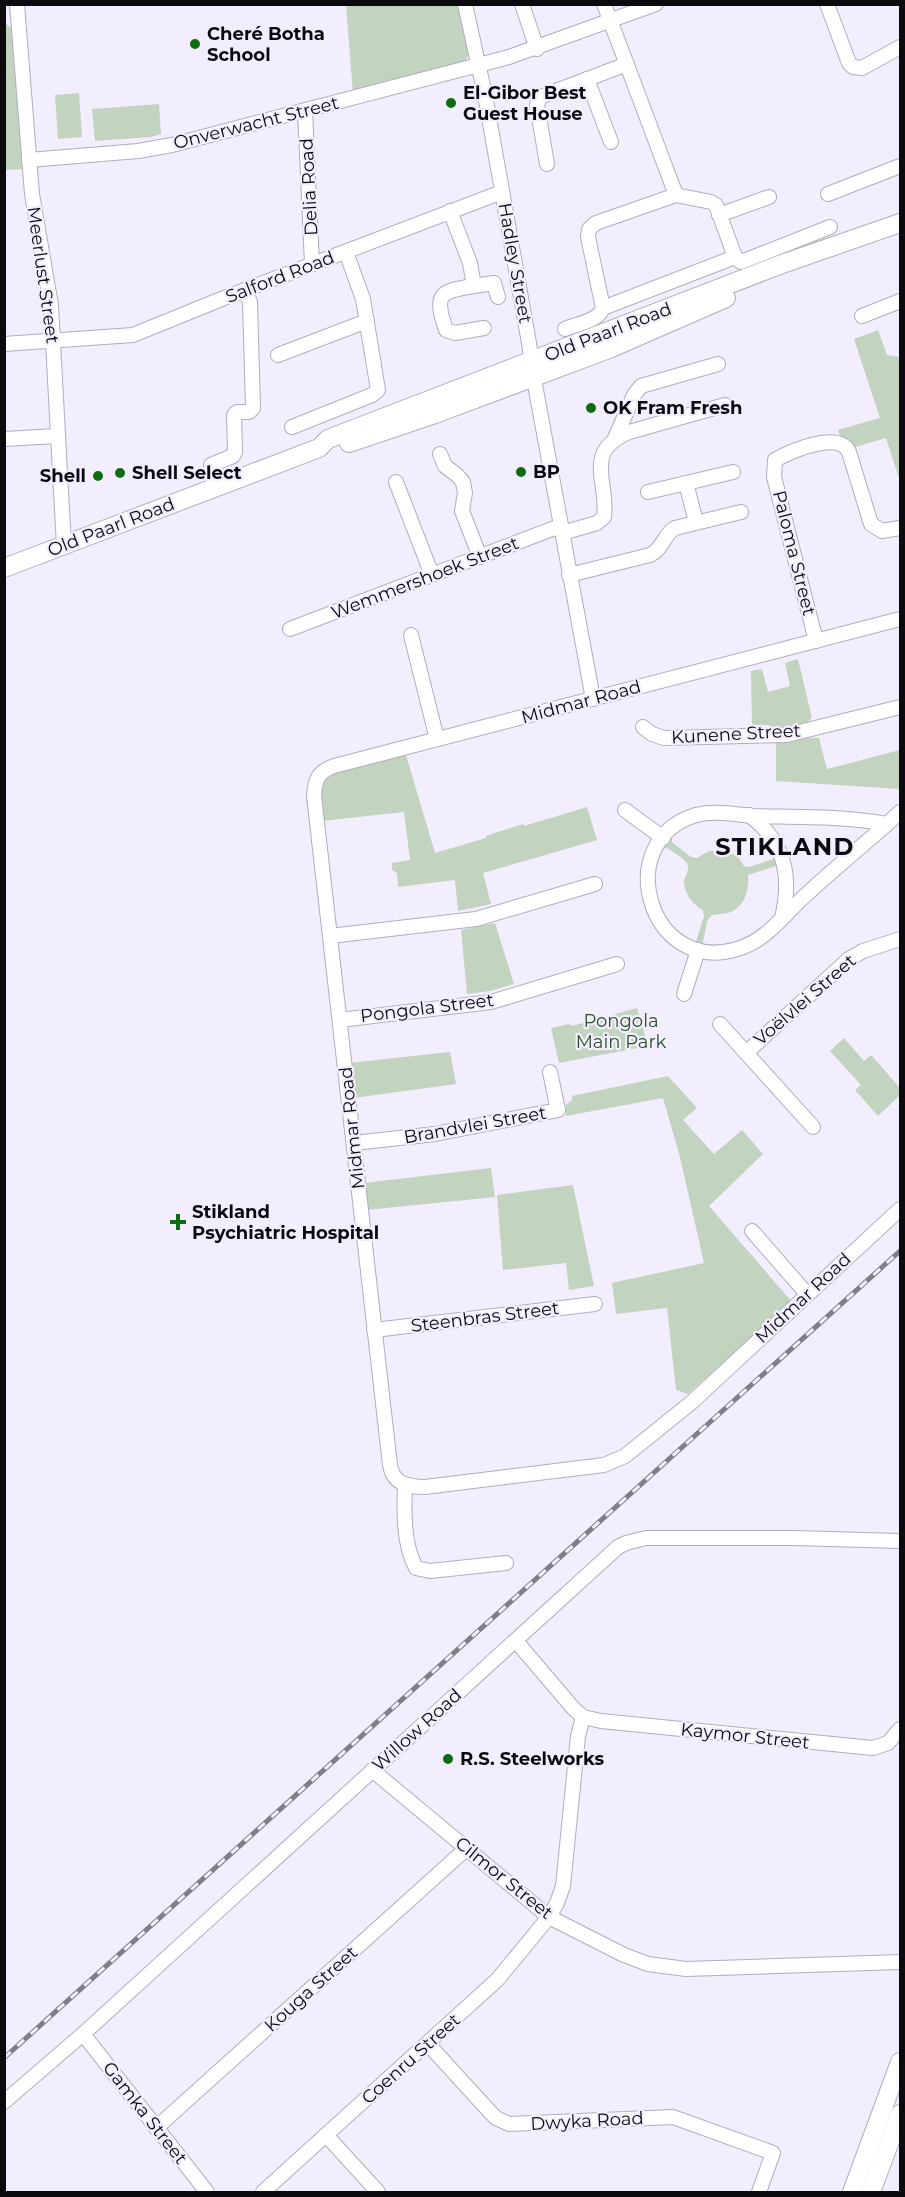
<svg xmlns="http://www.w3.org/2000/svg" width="905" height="2197" viewBox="0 0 905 2197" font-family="Montserrat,sans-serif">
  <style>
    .green { fill: #c2d3c0 }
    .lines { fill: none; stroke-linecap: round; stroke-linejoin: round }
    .minor-casing { stroke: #b1adbc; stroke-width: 16 }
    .major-casing { stroke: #b1adbc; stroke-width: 20 }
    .minor { stroke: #fff; stroke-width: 14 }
    .major { stroke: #fff; stroke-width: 18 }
    .rail-casing { stroke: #817e88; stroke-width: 5 }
    .rail { stroke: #f2eefd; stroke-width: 3; stroke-dasharray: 9; stroke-linecap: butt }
    .poi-dot { fill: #106b15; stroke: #f2eefd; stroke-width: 2 }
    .labels { text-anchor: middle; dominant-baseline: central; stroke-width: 4.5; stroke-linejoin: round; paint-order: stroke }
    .poi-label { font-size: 18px; font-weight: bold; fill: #0c0a0f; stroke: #f2eefd; text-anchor: start }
    .street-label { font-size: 18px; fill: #0c0a0f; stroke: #f2eefd }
    .park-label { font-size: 18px; fill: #2b502a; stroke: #f2eefd }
    .district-label { font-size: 24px; font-weight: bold; letter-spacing: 1.5px; fill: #0c0a0f; stroke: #f2eefd }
  </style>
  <rect width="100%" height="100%" fill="#f2eefd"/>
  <g class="green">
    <polygon points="346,5 459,5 469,53 465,63 353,94"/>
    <polygon points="5,23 11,28 13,33 24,169 5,170"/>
    <polygon points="79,93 82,137 58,139 55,95"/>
    <polygon points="159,104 161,134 151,137 95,141 92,109"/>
    <polygon points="878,330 887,355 900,357 900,481 886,438 852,448 841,439 838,430 880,418 854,339"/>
    <path d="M798 659 812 718C803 728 785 727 771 727L769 725H752L751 671 762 669 768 692 790 686 785 663Z"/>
    <polygon points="808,738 819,738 827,769 900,750 900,789 776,781 776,743"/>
    <polygon points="403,753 406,755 435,853 486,838 486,836 523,824 524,826 587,807 597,840 483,873 491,904 458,911 455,880 398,887 397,873 392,870 392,863 410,860 404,812 322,821 320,786 329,774"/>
    <path d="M672 837V842L691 857 697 858 709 851H726L738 857 744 866 749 867 773 859 775 855 782 867 776 866 748 875C749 891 745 907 728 913 723 914 717 914 712 915L707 921 702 947 695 945 704 916 703 910C693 905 685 895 684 882 684 876 691 870 687 863 683 858 673 852 667 848L663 849Z"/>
    <polygon points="495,923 514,984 490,991 467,994 461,930"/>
    <polygon points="637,1008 648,1046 559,1063 551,1028 570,1024 572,1026"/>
    <polygon points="844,1038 864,1061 871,1055 900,1088 900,1095 878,1116 855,1090 861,1085 830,1051"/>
    <polygon points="450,1052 456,1084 354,1098 349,1063"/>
    <polygon points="668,1076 697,1108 683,1120 714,1154 742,1130 763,1154 709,1206 792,1302 688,1394 676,1390 667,1308 616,1314 612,1283 704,1263 680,1157 663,1098 566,1116 566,1105 572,1100 572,1096"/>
    <polygon points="491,1168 495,1197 366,1210 364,1183"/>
    <polygon points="573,1185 594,1286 569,1290 566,1263 503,1270 497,1195"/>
  </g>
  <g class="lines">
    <g class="minor-casing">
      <g id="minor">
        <polyline points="17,4 32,194 51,305 64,546"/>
        <polyline points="465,4 485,95 529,343 536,390 593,699"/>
        <polyline points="522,4 537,49"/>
        <polyline points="604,4 676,195"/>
        <polyline points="827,4 849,63 853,67 862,68 900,47"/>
        <polyline points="587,79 611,142"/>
        <polyline points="305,110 312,264"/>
        <polyline points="29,160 138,151 172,145 509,57 656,4"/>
        <polyline points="547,164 537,105 540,97 627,64"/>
        <polyline points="828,194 900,166"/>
        <polyline points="450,211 470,263 474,286 494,283 498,297"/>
        <polyline points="719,215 769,197"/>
        <path d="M474 286C441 291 433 293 446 330L455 333 484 328"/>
        <polyline points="603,308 588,237 589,229 596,223 676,195 711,202 716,205 735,257"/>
        <polyline points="862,316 900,301"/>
        <path d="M565 329C576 324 599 321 603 308L735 257 741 262 830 227"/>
        <polyline points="4,344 133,335 224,298 502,192"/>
        <polyline points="278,355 367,321"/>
        <polyline points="292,427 372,395 378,390 363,299 346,252"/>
        <polyline points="615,438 634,395 641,386 718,364"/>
        <polyline points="4,439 57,436"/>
        <polyline points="440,454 445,466 457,475 463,482 465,493 462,511 480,557"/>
        <polyline points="211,465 233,456 235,452 234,415 237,412 249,412 253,408 250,302 245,290"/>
        <polyline points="396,482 432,575"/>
        <polyline points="686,483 696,522"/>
        <polyline points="648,492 733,472"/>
        <path d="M562 533 597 523 604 517C609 482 582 452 629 432L725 405"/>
        <path d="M569 575 650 555C663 549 664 534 675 528L741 512"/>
        <path d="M900 619 334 766C318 772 315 779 314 796L390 1465C393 1484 408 1487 425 1487L604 1465 625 1456 692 1402 900 1209"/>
        <polyline points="290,629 560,526"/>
        <polyline points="411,635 437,739"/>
        <path d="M816 641 774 477 775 460C791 451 839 430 849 452L871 524 882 531 900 528"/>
        <polyline points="643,727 652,734 664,738 787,735 900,707"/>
        <polyline points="625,810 663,838"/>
        <path d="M749 815C785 842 792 876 782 918"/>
        <path d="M887 824C844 816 799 817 755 816 736 815 716 810 696 815 610 841 649 976 737 949 767 941 786 912 808 893 834 869 861 847 887 824L900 812"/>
        <polyline points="330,936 476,919 595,884"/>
        <polyline points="684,994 698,950"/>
        <polyline points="340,1020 491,1002 617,964"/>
        <polyline points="720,1024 813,1127"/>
        <polyline points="746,1053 849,959 863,951 900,939"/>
        <polyline points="354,1143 435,1134 558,1110 550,1072"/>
        <polyline points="752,1231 807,1294"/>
        <polyline points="374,1330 595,1304"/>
        <path d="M405 1485C404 1511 403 1544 416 1568L430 1571 506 1563"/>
        <polyline points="583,1717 601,1721 873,1748 888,1743 900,1729"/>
        <polyline points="372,1770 549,1917 624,1955 648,1964 686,1969 900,1962"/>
        <polyline points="83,2034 207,2192"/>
        <polyline points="428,2044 490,2112 496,2118 509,2124 673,2117 773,2153 759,2192"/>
        <polyline points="4,2102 83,2034 618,1547 626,1543 646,1538 794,1538 900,1541"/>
        <polyline points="156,2128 466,1849"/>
        <polyline points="326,2135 378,2192"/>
        <polyline points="263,2192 497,1980 549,1917 557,1903 563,1886 578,1736 583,1717 573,1708 516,1641"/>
      </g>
    </g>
    <g class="major-casing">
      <g id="major">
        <polyline points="349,443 435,414 609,349 726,298"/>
        <polyline points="4,568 319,448 328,439 782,264 900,223"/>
        <polyline points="852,2192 900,2062"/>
        <polyline points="871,2192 900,2114"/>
      </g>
    </g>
    <use href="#minor" class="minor"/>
    <use href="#major" class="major"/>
    <g class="rail-casing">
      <polyline id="rail" points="4,2058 900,1251"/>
    </g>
    <use href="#rail" class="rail"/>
  </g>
  <g class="poi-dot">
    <circle cx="195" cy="44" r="6"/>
    <circle cx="451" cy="103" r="6"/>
    <circle cx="591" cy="408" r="6"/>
    <circle cx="521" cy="472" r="6"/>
    <circle cx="120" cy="473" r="6"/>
    <circle cx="98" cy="476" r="6"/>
    <path d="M175 1213h6v6h6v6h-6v6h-6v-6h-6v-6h6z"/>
    <circle cx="448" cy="1759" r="6"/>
  </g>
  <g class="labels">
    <g class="poi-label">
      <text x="207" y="34">Cheré Botha<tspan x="207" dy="21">School</tspan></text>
      <text x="463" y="93">El-Gibor Best<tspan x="463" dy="21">Guest House</tspan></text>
      <text x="603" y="408">OK Fram Fresh</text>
      <text x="533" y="472">BP</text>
      <text x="132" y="473">Shell Select</text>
      <text x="86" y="476" text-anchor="end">Shell</text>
      <text x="192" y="1212">Stikland<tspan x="192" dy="21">Psychiatric Hospital</tspan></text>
      <text x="460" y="1759">R.S. Steelworks</text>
    </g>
    <g class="street-label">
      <text transform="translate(256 123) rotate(-14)">Onverwacht Street</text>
      <text transform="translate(309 187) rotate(-93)">Delia Road</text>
      <text transform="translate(515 263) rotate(80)">Hadley Street</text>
      <text transform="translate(43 275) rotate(82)">Meerlust Street</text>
      <text transform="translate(280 277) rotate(-21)">Salford Road</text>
      <text transform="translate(608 332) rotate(-21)">Old Paarl Road</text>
      <text transform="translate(111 527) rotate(-21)">Old Paarl Road</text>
      <text transform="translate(794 553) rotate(76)">Paloma Street</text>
      <text transform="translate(425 578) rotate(-21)">Wemmershoek Street</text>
      <text transform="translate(581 702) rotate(-15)">Midmar Road</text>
      <text transform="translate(736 734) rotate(-3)">Kunene Street</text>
      <text transform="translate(805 1000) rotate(-41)">Voëlvlei Street</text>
      <text transform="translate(427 1008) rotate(-7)">Pongola Street</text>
      <text transform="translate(475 1125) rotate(-10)">Brandvlei Street</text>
      <text transform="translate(352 1128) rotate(-96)">Midmar Road</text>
      <text transform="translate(803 1298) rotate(-43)">Midmar Road</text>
      <text transform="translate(485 1317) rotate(-7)">Steenbras Street</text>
      <text transform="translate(417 1730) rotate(-42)">Willow Road</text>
      <text transform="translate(745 1736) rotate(6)">Kaymor Street</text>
      <text transform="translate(504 1878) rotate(39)">Cilmor Street</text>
      <text transform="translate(311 1989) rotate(-42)">Kouga Street</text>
      <text transform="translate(411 2059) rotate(-42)">Coenru Street</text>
      <text transform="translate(145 2113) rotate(52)">Gamka Street</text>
      <text transform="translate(587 2121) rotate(-3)">Dwyka Road</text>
    </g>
    <g class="park-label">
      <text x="621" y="1021">Pongola<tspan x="621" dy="21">Main Park</tspan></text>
    </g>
    <g class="district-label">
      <text x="785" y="846">STIKLAND</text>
    </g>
  </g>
  <rect width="905" height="2197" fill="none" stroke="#0c0a0f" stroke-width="12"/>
</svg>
